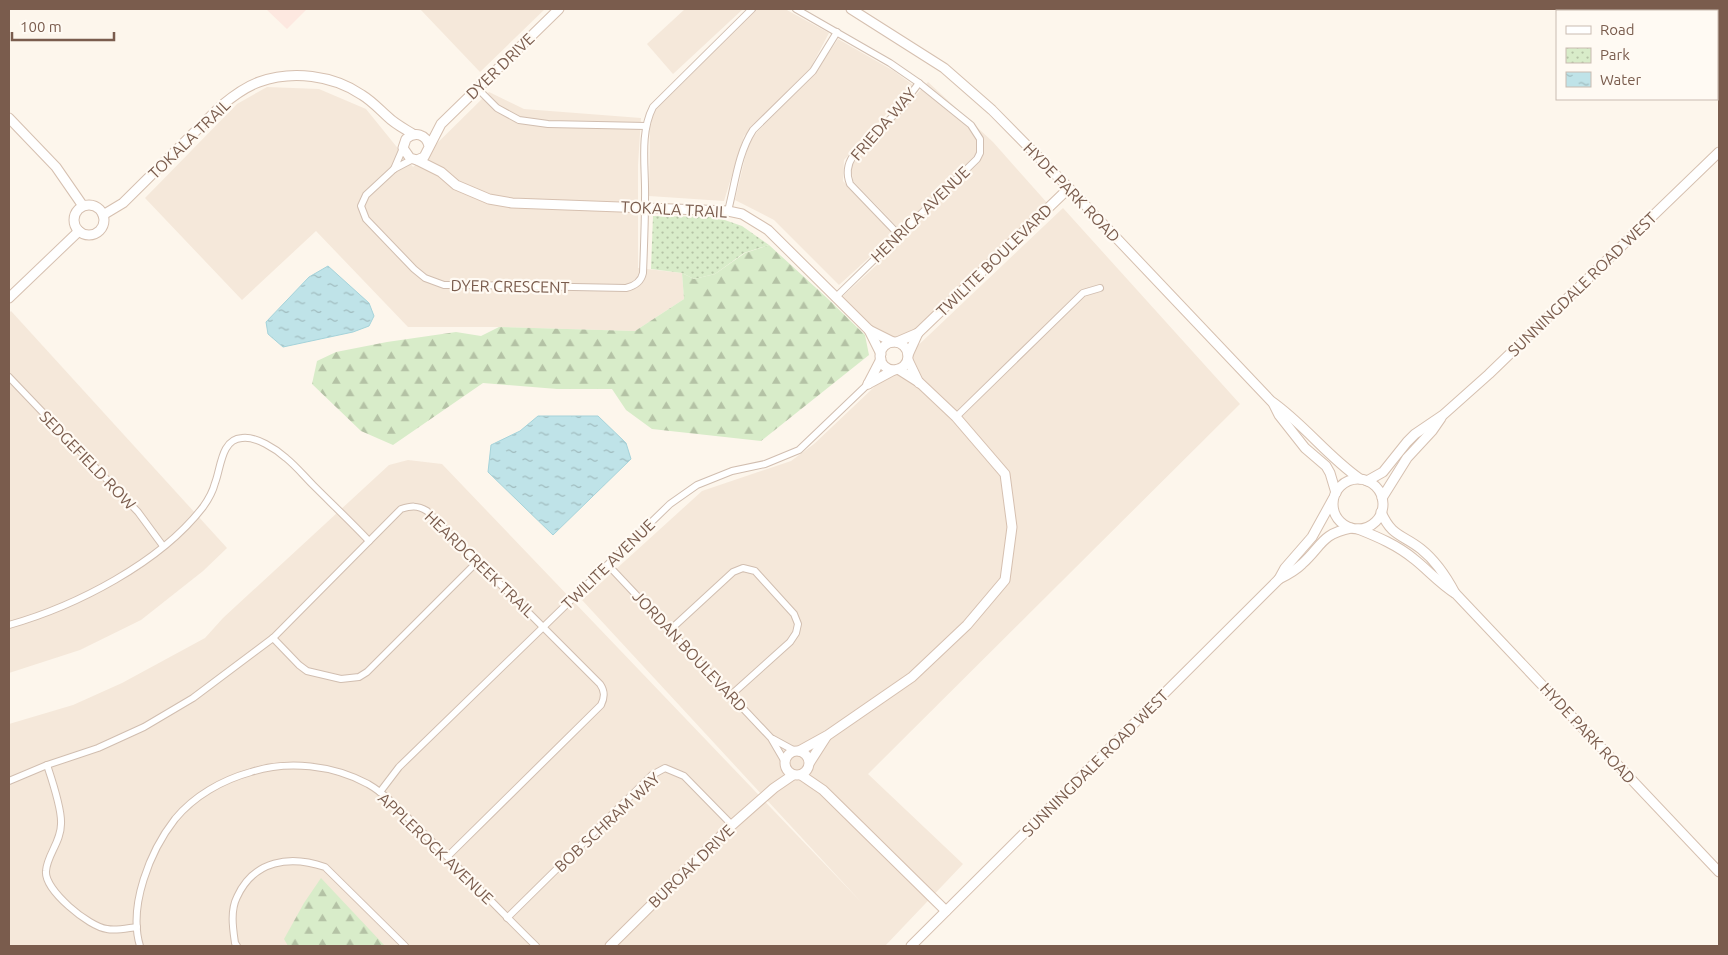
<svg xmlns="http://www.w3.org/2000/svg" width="1728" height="955" viewBox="0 0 1728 955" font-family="Ubuntu,sans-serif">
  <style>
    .residential { fill: #f5e8da }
    .commercial { fill: #fde8e0 }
    .forest { fill: url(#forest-firs) }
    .park { fill: url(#park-dots) }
    .water { fill: url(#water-ripples); stroke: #a5d3da }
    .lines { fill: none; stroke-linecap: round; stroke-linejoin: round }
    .street-casing { stroke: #d1beb0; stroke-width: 8 }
    .secondary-casing { stroke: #d6c0b0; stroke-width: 11 }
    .street { stroke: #fff; stroke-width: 6 }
    .secondary { stroke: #fff; stroke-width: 9 }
    .labels { text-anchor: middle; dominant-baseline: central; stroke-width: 4.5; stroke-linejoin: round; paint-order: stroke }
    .street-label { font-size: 16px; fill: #7a5c4d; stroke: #fffaf3 }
  </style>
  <defs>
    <pattern id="forest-firs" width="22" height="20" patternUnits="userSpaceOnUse" patternTransform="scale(1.25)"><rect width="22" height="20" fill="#d8ecc9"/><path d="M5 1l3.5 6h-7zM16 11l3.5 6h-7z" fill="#b4c2a5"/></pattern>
    <pattern id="park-dots" width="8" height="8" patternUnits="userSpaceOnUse" patternTransform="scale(1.25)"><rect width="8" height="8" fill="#d8ecc9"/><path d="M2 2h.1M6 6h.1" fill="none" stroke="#b4c2a5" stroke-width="1.8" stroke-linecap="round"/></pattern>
    <pattern id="water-ripples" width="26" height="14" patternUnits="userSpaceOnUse" patternTransform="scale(1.25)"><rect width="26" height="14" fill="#bfe3e8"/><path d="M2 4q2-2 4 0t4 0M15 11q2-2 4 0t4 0" fill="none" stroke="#a0bbbe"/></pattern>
  </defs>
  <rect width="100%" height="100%" fill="#fdf6ec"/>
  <g class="residential">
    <polygon points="420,9 545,9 480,72"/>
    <polygon points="685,9 743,9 673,74 647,44"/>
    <polygon points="757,9 785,9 829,33 810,69 744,136 724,201 649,196 650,125 654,109"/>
    <polygon points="838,39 894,71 913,85 844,160 843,181 894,235 839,285 774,220 735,200 748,145 757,132 813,76"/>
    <polygon points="928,82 993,142 1049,205 914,330 898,339 893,339 870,328 842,297 907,237 853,181 851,166"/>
    <polygon points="267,87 319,89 366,109 413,167 489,92 524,109 641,118 638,165 638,268 682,273 684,299 635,331 499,327 408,327 316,231 242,300 145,198 237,104"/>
    <polygon points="1063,208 1240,404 868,774 963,864 885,946 9,946 9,724 73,705 122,683 205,638 223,618 389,465 408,460 442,464 862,903 582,600 702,491 791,461 814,444"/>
    <polygon points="11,311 227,548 203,571 141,620 80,650 9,673 9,313"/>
  </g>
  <polygon class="commercial" points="266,9 307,9 287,29"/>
  <g class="forest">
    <polygon points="769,245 826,297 865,335 869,355 761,441 652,429 626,410 612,389 557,389 483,383 393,445 361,431 312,384 317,361 336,352 387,342 456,332 481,336 499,327 635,331 684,299 682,273 694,279 715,274 745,253"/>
    <polygon points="321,878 385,946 288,946 284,939 304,903"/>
  </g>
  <polygon class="park" points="653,216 716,217 742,226 769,245 744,253 715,274 694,279 682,273 651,269"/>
  <g class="water">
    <polygon points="328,266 369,303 374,316 369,326 353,332 283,347 268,334 266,322 309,277"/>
    <polygon points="538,416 598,416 626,443 631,459 553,535 488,472 491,445 520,431"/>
  </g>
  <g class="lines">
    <g class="street-casing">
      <g id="street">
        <polyline points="796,9 890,63 919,83 971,125 980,139 980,153 977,159 836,297"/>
        <polyline points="477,88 497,108 519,120 548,124 646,126"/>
        <path d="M413 159 394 169 366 195 361 206 366 219 414 269 425 278 444 285H466L626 288C635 286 641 282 643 273 644 248 645 223 645 199 646 169 639 134 653 107L752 9"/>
        <polyline points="394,169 403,148"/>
        <path d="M728 211C735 184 738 153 753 130L813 71 837 32"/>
        <path d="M899 235 850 184C846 174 847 165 853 156L897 112 919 83"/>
        <polyline points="9,377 138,512 163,546"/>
        <polyline points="956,417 1083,293 1100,288"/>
        <polyline points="608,565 771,738 785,762"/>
        <path d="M9 625C76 606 160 563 203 507 208 500 213 491 215 483 221 468 221 439 242 438 256 436 276 449 286 458 296 466 304 476 313 485 331 503 351 522 369 541"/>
        <polyline points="670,630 733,572 743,568 755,571 794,614 798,624 796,633 790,642 731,695"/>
        <polyline points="273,638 299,665 307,671 341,679 359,677 367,672 477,562"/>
        <polyline points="773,739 795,751"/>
        <path d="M47 765C52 780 62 809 61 824 61 842 47 855 46 871 44 890 89 927 107 929 116 931 128 928 137 927"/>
        <path d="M9 781 47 765 98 748 144 727 193 698 273 638 401 509C411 506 417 505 427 511L600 684C605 691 605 697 601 705L448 856"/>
        <polyline points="380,792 399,767 670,504 697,485 732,471 765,464 799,450 868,384"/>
        <polyline points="507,918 652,775 665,768 684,776 732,825"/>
        <path d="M140 946C128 906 150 851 175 819 194 796 222 780 251 772 288 760 333 765 368 784 387 795 403 813 419 829 459 867 497 908 536 946"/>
        <path d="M237 946 235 943C233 929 230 911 237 897 254 860 290 855 325 867L405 946"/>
      </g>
    </g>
    <g class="secondary-casing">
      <g id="secondary">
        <path d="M851 9 944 68 992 110 1069 188 1271 401C1304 424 1327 456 1360 479"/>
        <polyline points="9,118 56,167 83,206"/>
        <path d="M429 146C426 134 415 131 406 139L403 148 410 158 417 160 424 157 441 124 559 9"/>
        <polyline points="417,160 441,172 456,185 489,199 512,203 728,211 742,214 768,230 869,330 881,354"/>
        <circle cx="89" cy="220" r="15"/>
        <path d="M103 215 123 203 221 106C233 96 245 87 259 82 292 70 333 75 362 95 372 101 380 110 388 117 395 124 405 129 413 134"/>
        <polyline points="9,298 79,231"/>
        <polyline points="869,330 893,342"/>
        <polyline points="897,342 918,333 1069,188"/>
        <circle cx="894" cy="356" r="14"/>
        <polyline points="908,355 918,333"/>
        <polyline points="908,360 919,383"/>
        <polyline points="868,384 894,370"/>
        <polyline points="868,384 881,359"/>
        <polyline points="1273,403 1279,415 1305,448 1326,466 1330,473 1336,493"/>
        <circle cx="1358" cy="504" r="25"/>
        <polyline points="1367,481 1383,472 1407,442 1415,434 1443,415 1489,374 1719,152"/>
        <polyline points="1382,498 1407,458 1432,431 1441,418"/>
        <path d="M1381 512C1392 537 1402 534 1421 549 1436 561 1446 576 1455 593"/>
        <path d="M1358 529C1378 537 1397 545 1414 559 1428 570 1440 584 1456 594L1719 872"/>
        <path d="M1279 579C1287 575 1295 571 1302 564 1322 546 1321 534 1351 528"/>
        <circle cx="797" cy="763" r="12"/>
        <polyline points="799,751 828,735 912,677 967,625 1005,580 1012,527 1005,474 956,417 920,383 898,369"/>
        <polyline points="810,762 826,737"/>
        <polyline points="801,775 823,790 946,911"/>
        <polyline points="610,946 732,825 774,788 793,775"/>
        <polyline points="911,946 1279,579 1285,568 1312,537 1333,499"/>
      </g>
    </g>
    <use href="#street" class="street"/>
    <use href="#secondary" class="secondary"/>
  </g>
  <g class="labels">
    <g class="street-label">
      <text transform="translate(500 66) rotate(-44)">DYER DRIVE</text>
      <text transform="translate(883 124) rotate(-49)">FRIEDA WAY</text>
      <text transform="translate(189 139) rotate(-44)">TOKALA TRAIL</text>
      <text transform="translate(1072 192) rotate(46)">HYDE PARK ROAD</text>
      <text transform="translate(674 209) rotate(3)">TOKALA TRAIL</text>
      <text transform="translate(920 214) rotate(-44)">HENRICA AVENUE</text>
      <text transform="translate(994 260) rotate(-44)">TWILITE BOULEVARD</text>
      <text transform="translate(1582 284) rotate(-44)">SUNNINGDALE ROAD WEST</text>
      <text transform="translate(510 286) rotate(1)">DYER CRESCENT</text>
      <text transform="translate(88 460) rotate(46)">SEDGEFIELD ROW</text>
      <text transform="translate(480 564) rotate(44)">HEARDCREEK TRAIL</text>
      <text transform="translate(608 564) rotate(-44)">TWILITE AVENUE</text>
      <text transform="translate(690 651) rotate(47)">JORDAN BOULEVARD</text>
      <text transform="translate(1588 733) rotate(47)">HYDE PARK ROAD</text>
      <text transform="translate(1095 763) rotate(-45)">SUNNINGDALE ROAD WEST</text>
      <text transform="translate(607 822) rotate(-43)">BOB SCHRAM WAY</text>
      <text transform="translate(436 848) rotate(44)">APPLEROCK AVENUE</text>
      <text transform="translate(691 866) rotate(-44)">BUROAK DRIVE</text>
    </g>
  </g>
  <rect width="1728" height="955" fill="none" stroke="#7a5c4d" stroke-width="20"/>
  <rect x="1556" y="10" width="162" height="90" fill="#fffaf3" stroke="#cabbb1"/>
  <rect x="1566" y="26" width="25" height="8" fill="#ffffff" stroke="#cabbb1"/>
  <text x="1600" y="35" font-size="15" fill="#7a5c4d">Road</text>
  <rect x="1566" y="48" width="25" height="15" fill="url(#park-dots)" stroke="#cabbb1"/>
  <text x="1600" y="60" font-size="15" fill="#7a5c4d">Park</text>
  <rect x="1566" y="72" width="25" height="15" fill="url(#water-ripples)" stroke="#cabbb1"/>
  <text x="1600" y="85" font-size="15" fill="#7a5c4d">Water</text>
  <path d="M12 32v8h102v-8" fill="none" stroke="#7a5c4d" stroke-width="2.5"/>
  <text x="20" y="32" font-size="15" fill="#7a5c4d" stroke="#fffaf3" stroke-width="4" paint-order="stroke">100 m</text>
</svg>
